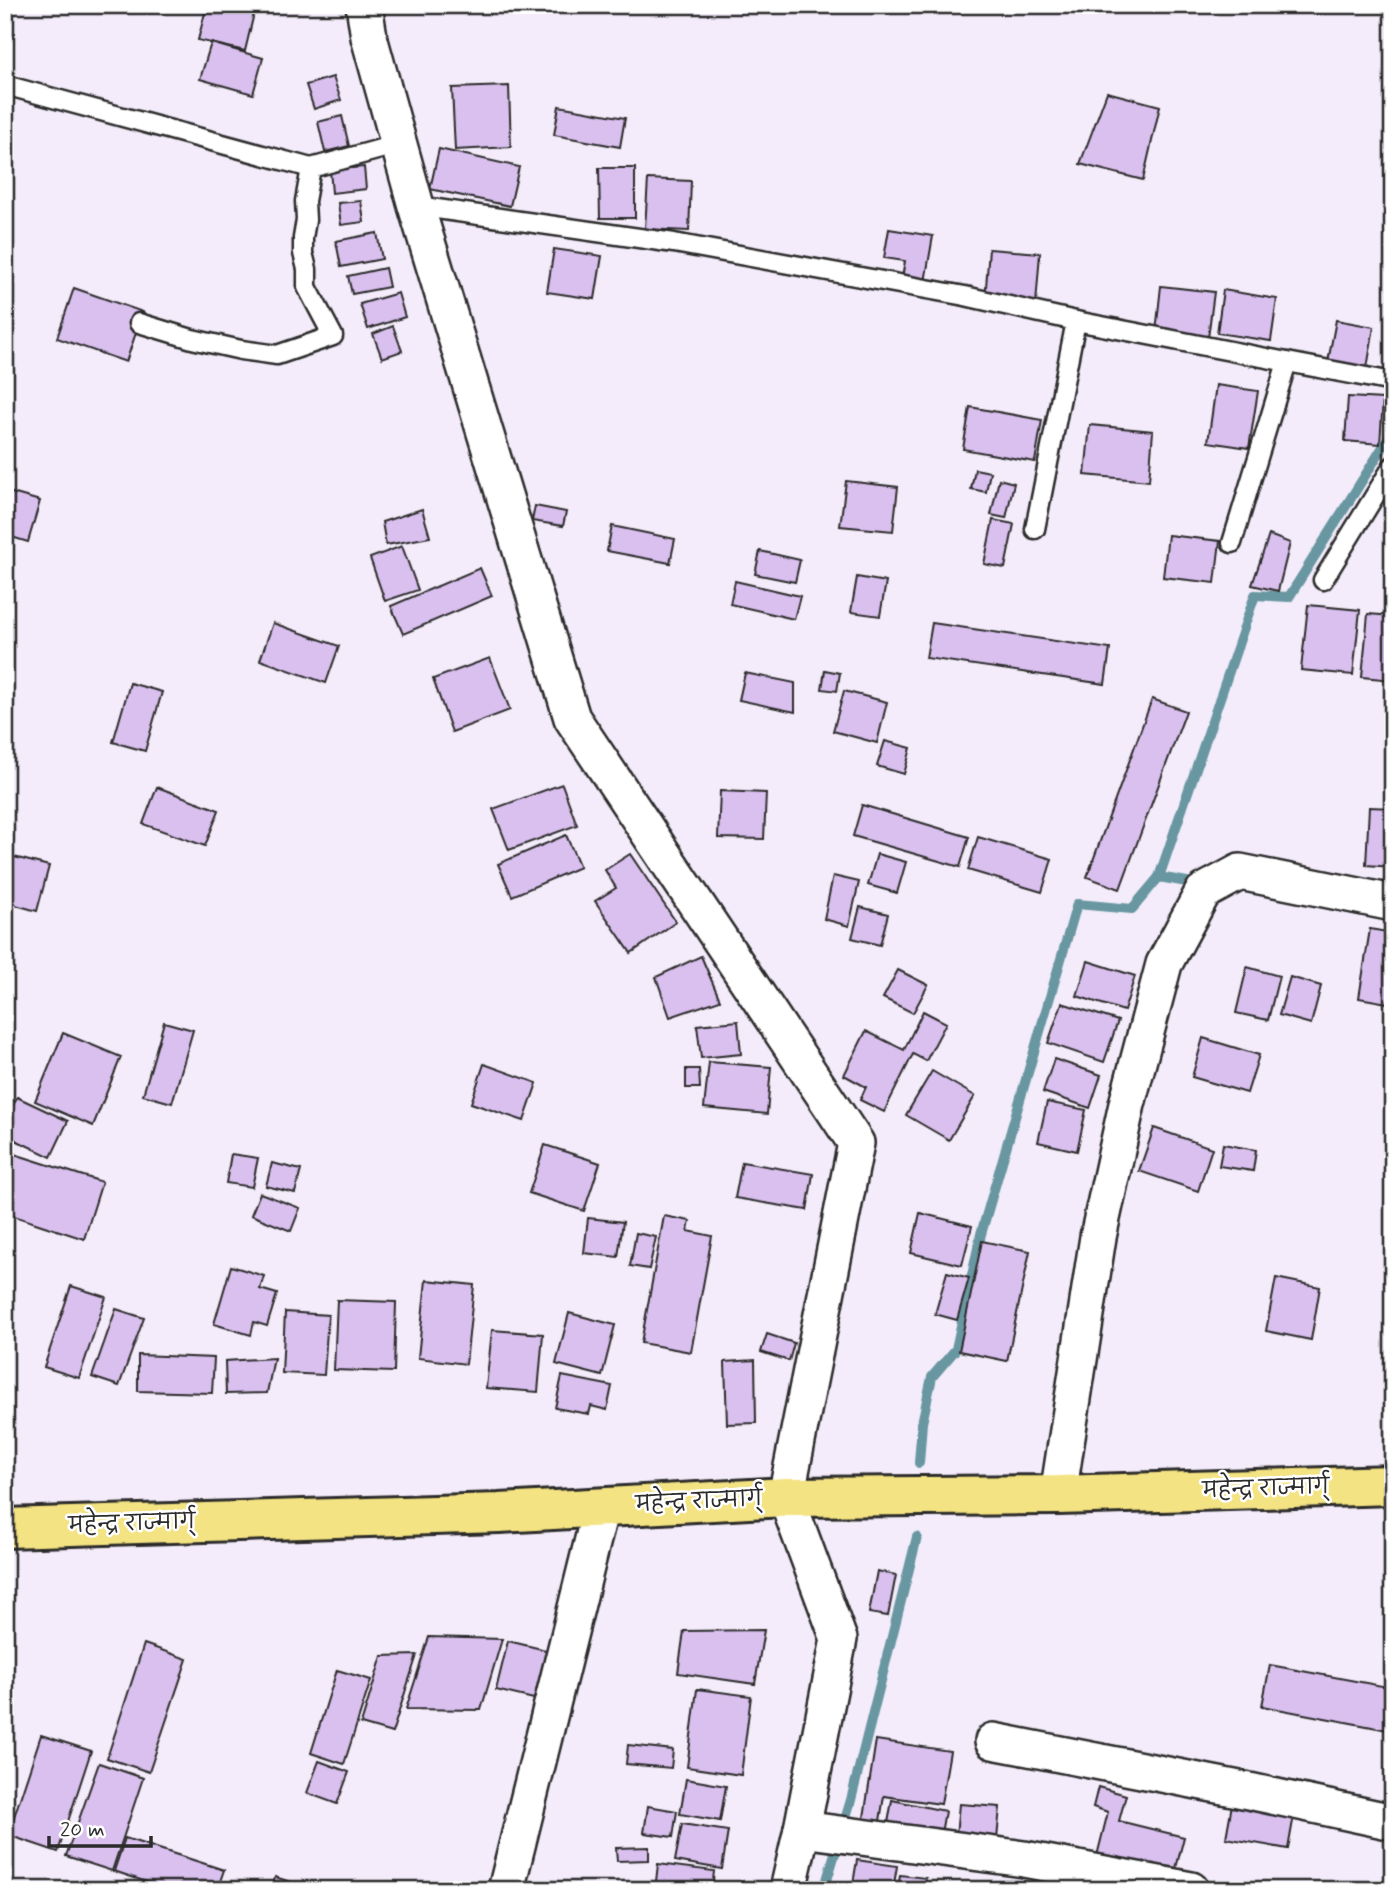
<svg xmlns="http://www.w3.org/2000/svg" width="1398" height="1895" viewBox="0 0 1398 1895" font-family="Mynerve,'Playpen Sans Deva',sans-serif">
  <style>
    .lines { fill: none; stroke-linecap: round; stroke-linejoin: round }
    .stream { stroke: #6897a1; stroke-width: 10 }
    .building { fill: #dac0ef; stroke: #2b2b2b; stroke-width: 2 }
    .lane-casing { stroke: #2b2b2b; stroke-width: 23 }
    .street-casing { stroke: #2b2b2b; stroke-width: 40 }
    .highway-casing { stroke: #2b2b2b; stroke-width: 44 }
    .lane { stroke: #fff; stroke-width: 18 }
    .street { stroke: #fff; stroke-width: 35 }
    .highway { stroke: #f4e382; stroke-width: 38 }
    .labels { text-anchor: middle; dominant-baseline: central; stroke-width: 5; stroke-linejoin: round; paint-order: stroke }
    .street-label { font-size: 21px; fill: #2b2b2b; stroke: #fff }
  </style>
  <rect width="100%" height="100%" fill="#f4ecfa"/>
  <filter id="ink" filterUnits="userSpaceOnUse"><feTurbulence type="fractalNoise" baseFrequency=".0143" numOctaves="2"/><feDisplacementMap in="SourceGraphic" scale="14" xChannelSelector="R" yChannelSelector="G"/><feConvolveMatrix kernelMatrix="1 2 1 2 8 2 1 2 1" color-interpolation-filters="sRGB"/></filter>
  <g filter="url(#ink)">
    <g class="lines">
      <g class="stream">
        <polyline points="1159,877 1255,595 1289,597 1393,431"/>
        <polyline points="919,1463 922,1423 932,1377 956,1349 981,1234 1077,904 1132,909 1159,877 1187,882"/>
        <polyline points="827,1880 851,1800 917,1537"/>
      </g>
    </g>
    <g class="building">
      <polygon points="207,5 256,5 245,51 198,40"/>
      <polygon points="211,43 263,58 253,94 200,79"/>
      <polygon points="333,77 341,100 314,109 306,85"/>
      <polygon points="509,86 511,147 455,150 452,88"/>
      <polygon points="1107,92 1160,106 1143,180 1080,164"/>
      <polygon points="559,106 625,118 620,147 554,135"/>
      <polygon points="342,116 349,146 325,152 318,122"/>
      <polygon points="439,149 519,167 510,206 430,189"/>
      <polygon points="364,167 366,189 332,193 330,170"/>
      <polygon points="599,168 635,168 635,218 600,218"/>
      <polygon points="648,179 691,181 689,231 645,229"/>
      <polygon points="361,201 364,222 341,225 338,203"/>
      <polygon points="889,229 933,236 925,282 902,278 905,261 884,258"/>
      <polygon points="377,233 382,259 341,267 336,241"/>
      <polygon points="554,249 602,256 595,299 547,292"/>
      <polygon points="989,249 1040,253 1036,304 985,300"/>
      <polygon points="385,268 389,287 352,294 348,276"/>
      <polygon points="1161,286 1214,292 1208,338 1156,332"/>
      <polygon points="74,288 143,312 126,362 57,338"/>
      <polygon points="1223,290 1277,299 1271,341 1217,333"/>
      <polygon points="398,293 405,317 368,329 360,304"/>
      <polygon points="1336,320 1374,327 1366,374 1327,367"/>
      <polygon points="393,326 402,351 382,358 373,334"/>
      <polygon points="1216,385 1258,391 1249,448 1208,442"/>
      <polygon points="1348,397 1383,399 1380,444 1345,441"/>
      <polygon points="970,407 1042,420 1035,462 963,449"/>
      <polygon points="1090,425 1153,431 1149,481 1085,475"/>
      <polygon points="975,469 990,472 986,492 971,489"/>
      <polygon points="999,479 1014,483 1006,518 991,515"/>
      <polygon points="846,481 898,487 893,531 840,526"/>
      <polygon points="5,491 40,501 28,542 5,535"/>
      <polygon points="535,506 566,512 563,526 532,521"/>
      <polygon points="422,509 430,537 386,545 382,522"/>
      <polygon points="993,520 1014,524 1005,568 984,564"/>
      <polygon points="612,526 675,539 670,563 607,551"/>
      <polygon points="1168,535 1220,541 1215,583 1163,577"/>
      <polygon points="1269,535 1290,543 1278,591 1252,585"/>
      <polygon points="402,546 418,590 385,601 370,558"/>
      <polygon points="760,551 800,560 795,582 755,574"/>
      <polygon points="480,568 492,596 403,634 391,606"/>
      <polygon points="857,577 886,582 880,616 851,612"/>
      <polygon points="735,581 800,596 794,619 730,604"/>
      <polygon points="1308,605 1360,610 1353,675 1301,670"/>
      <polygon points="1368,614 1393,616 1393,680 1362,677"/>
      <polygon points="273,623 339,646 326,683 260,660"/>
      <polygon points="932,623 1110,649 1105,684 926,658"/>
      <polygon points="490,658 510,710 452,732 433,679"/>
      <polygon points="825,670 840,673 837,691 822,689"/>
      <polygon points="745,673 795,683 795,712 739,700"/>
      <polygon points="130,683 162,692 145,751 113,742"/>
      <polygon points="844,691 887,702 877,743 833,731"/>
      <polygon points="1152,699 1186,711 1120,889 1087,877"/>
      <polygon points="885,741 911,748 904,774 877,766"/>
      <polygon points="562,784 577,825 509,850 493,809"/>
      <polygon points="157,787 219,810 205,846 143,824"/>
      <polygon points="720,791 766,793 764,839 718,838"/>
      <polygon points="862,805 969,837 960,867 853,836"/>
      <polygon points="1369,807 1393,808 1393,867 1366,865"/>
      <polygon points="566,835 580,867 512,896 498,864"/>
      <polygon points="978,837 1052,859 1042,892 968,870"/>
      <polygon points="630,854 676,922 631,953 595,901 616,888 605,870"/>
      <polygon points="877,854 906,862 897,893 868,885"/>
      <polygon points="14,857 49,866 37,911 5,902 5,887"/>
      <polygon points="833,876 859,882 849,926 824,919"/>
      <polygon points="860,907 888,914 880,945 852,938"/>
      <polygon points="1370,929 1393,933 1393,1004 1359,998"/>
      <polygon points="701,956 720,1000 670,1017 656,977"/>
      <polygon points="1088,961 1135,976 1124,1011 1077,996"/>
      <polygon points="1247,967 1279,976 1268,1020 1236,1013"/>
      <polygon points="898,970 928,985 913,1013 883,998"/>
      <polygon points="1290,977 1321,986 1311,1024 1279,1015"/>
      <polygon points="1062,1003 1118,1021 1104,1062 1048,1043"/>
      <polygon points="923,1011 946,1023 926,1061 913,1054 884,1112 860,1100 866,1087 844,1075 866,1031 904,1050"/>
      <polygon points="738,1021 741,1054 701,1058 697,1025"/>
      <polygon points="164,1022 193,1030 172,1103 143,1095"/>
      <polygon points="63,1033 121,1057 93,1126 35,1101"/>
      <polygon points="1203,1038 1259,1055 1247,1093 1192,1077"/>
      <polygon points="1054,1059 1101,1075 1090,1108 1043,1092"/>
      <polygon points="709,1062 771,1067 767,1114 704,1108"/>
      <polygon points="484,1064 537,1083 524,1121 471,1103"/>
      <polygon points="686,1069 699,1069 700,1088 686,1088"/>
      <polygon points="932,1071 975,1096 949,1140 906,1115"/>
      <polygon points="17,1097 68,1121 51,1157 5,1135 5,1122"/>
      <polygon points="1047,1102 1086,1110 1077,1151 1038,1142"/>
      <polygon points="1154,1128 1212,1148 1198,1191 1139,1171"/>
      <polygon points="1223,1144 1256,1150 1253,1171 1219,1166"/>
      <polygon points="545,1145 600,1163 584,1211 529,1193"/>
      <polygon points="5,1151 102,1182 84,1239 5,1213"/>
      <polygon points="231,1154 258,1158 252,1187 226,1183"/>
      <polygon points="742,1162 813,1174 807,1210 735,1198"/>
      <polygon points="272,1163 301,1170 295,1193 266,1186"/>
      <polygon points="260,1193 300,1208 291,1231 251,1215"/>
      <polygon points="920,1213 972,1226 962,1265 911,1253"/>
      <polygon points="664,1216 690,1221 688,1231 712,1236 691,1352 641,1343"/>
      <polygon points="588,1218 623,1222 618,1257 584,1253"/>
      <polygon points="636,1233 656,1237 649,1269 630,1266"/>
      <polygon points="982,1241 1030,1251 1007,1361 959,1351"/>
      <polygon points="231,1266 264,1276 260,1289 277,1294 267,1326 254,1322 251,1335 214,1324"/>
      <polygon points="947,1272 969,1278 957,1320 935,1314"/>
      <polygon points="1276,1278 1320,1287 1311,1340 1266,1331"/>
      <polygon points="426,1280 474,1285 466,1364 418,1358"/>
      <polygon points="71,1286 106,1297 79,1378 44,1367"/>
      <polygon points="337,1300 396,1302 394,1372 334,1370"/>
      <polygon points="116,1309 144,1318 119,1386 92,1377"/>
      <polygon points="285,1312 328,1315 324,1375 282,1373"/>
      <polygon points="569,1313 615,1325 602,1376 556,1364"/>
      <polygon points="492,1330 543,1334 538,1392 486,1388"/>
      <polygon points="767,1334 794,1343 789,1361 761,1352"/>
      <polygon points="138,1355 214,1358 212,1393 138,1391"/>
      <polygon points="274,1358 267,1393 226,1394 225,1361"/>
      <polygon points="755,1360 756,1423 727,1424 725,1362"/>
      <polygon points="562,1376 612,1386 607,1410 591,1406 589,1414 555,1408"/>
      <polygon points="877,1571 896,1575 888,1616 869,1613"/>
      <polygon points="764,1630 755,1684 678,1673 684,1631"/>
      <polygon points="429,1637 502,1639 481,1710 406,1709"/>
      <polygon points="508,1641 550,1651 538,1700 496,1690"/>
      <polygon points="144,1644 187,1659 149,1772 107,1758"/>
      <polygon points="417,1655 392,1733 361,1724 382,1656"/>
      <polygon points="1270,1665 1393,1688 1393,1731 1262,1706"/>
      <polygon points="337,1670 371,1680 344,1764 311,1753"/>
      <polygon points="697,1689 751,1696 741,1775 687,1767"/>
      <polygon points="41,1735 91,1751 58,1852 8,1835"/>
      <polygon points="876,1740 950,1751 941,1804 884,1796 879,1827 863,1824"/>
      <polygon points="628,1745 673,1750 671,1768 626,1764"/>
      <polygon points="319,1761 349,1772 337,1804 307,1793"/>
      <polygon points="99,1763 143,1778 112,1871 66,1856"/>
      <polygon points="686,1779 726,1786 720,1821 680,1814"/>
      <polygon points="1098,1787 1126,1795 1119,1821 1184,1837 1173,1880 1096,1860 1108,1812 1093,1807"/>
      <polygon points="892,1800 945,1811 940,1839 887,1829"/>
      <polygon points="959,1804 1000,1807 997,1839 956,1836"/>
      <polygon points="1232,1804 1294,1815 1288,1849 1226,1838"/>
      <polygon points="648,1806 677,1811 673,1837 644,1833"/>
      <polygon points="682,1824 728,1831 722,1869 675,1861"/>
      <polygon points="125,1838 224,1870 217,1890 170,1890 114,1871"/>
      <polygon points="649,1847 649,1860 617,1861 616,1848"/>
      <polygon points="857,1860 897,1866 893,1890 852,1890"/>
      <polygon points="658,1864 714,1871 712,1890 655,1890"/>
      <polygon points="900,1875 926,1878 924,1890 898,1890"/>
      <polygon points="275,1877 316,1890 271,1890"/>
    </g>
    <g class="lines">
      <g class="lane-casing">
        <g id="lane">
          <polyline points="5,85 311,168"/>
          <polyline points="416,206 674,243 965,296 1076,321 1035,529"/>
          <polyline points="1076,321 1287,362 1232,543"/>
          <polyline points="139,323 192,339 241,350 277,355 333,336 307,287 307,269 303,253 303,238 306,220 305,201 311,168 399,144"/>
          <polyline points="1287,362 1393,382"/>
          <polyline points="1323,580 1393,466"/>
        </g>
      </g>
      <g class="street-casing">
        <g id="street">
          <polyline points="364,5 369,37 416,206 572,718 856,1143 786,1497 839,1639 802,1829 788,1890"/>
          <polyline points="1058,1495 1098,1237 1127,1104 1164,964 1203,892 1240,872 1393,903"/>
          <polyline points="993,1741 1249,1791 1393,1822"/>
          <polyline points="802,1829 1024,1859 1191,1890"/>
          <polyline points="506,1890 601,1507"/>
        </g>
      </g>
      <g class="highway-casing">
        <polyline id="highway" points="5,1528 499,1513 786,1497 1058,1495 1393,1485"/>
      </g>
      <use href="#lane" class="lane"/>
      <use href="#street" class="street"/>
      <use href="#highway" class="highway"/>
    </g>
  </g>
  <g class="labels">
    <g class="street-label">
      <text transform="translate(1266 1489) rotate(-2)">महेन्द्र राज्मार्ग्</text>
      <text transform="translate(699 1502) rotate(-3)">महेन्द्र राज्मार्ग्</text>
      <text transform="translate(132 1524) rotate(-2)">महेन्द्र राज्मार्ग्</text>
    </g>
  </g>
  <rect width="1398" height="1895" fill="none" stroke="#fff" stroke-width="28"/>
  <rect x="14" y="14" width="1370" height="1867" fill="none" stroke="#2b2b2b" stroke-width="2.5" filter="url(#ink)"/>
  <path d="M49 1836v10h102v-10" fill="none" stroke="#2b2b2b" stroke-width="3.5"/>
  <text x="60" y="1836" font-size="21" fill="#2b2b2b" stroke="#ffffff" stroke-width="5" paint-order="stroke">20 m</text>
</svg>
